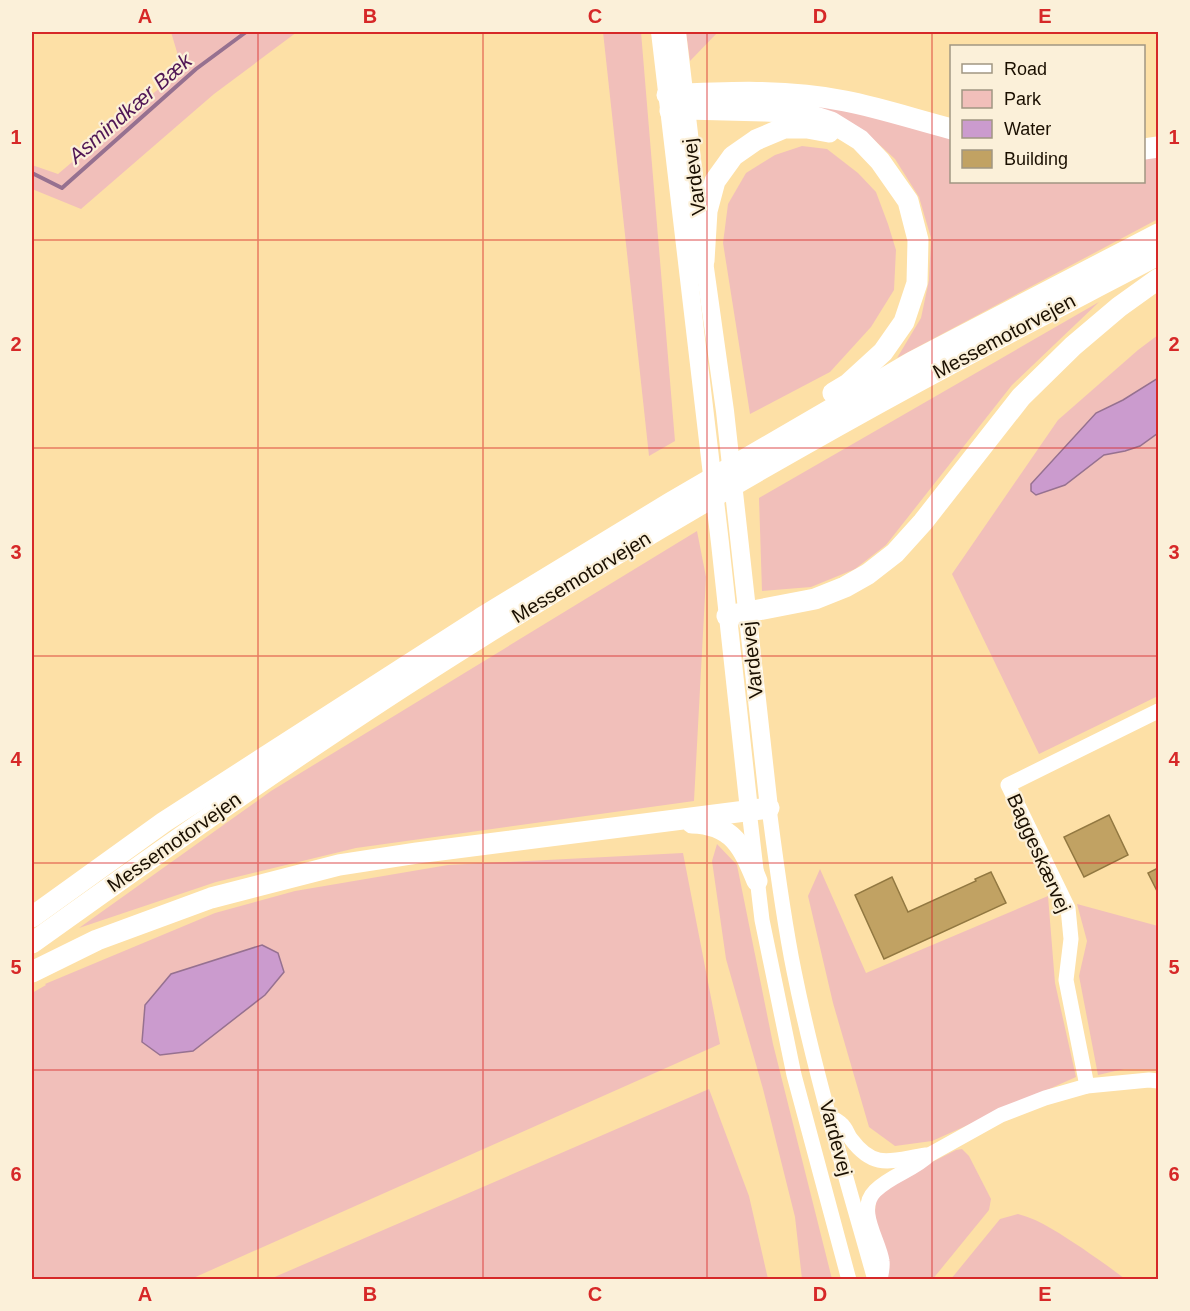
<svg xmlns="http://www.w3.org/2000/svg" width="1190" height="1311" viewBox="0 0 1190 1311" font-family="Arial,sans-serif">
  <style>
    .green { fill: #f1bfba }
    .water { fill: #cb9bce; stroke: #967190; stroke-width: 1.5 }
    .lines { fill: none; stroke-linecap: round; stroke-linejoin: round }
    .stream { stroke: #967190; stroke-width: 4 }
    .building { fill: #c1a263; stroke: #927841; stroke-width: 1.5 }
    .minor { stroke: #fff; stroke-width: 15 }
    .major { stroke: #fff; stroke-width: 18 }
    .highway { stroke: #fff; stroke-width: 21 }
    .grid { fill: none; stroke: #d62828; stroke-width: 1.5; stroke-opacity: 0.55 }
    .labels { text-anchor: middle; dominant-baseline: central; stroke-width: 4.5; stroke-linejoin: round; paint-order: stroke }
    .street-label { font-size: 20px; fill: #1a0f00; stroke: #fbf0d9 }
    .water-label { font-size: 21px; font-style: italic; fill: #501655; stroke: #fbf0d9 }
    .neatline { fill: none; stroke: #d62828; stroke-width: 2 }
    .grid-label { font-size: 20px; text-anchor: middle; font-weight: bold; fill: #d62828 }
  </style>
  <rect width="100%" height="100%" fill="#fde0a6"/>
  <g class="green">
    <polygon points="171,32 297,32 214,94 81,209 32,189 32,165 58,174 182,69"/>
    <polygon points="603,32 641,32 675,441 649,456"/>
    <polygon points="686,32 718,32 690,61"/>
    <polygon points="811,106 846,108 951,139 952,182 1144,182 1144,158 1158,157 1158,219 897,358 921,318 929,280 931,238 919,197 895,159 871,137"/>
    <polygon points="802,146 827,149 858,173 876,192 888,224 896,250 894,290 871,327 830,372 750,414 723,243 728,204 746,173 775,155"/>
    <polygon points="1099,302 1012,385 886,545 855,569 811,587 762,591 759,498"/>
    <polygon points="1158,335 1158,378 1123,400 1096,413 1036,495 1065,485 1104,455 1125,451 1140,446 1158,433 1158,696 1039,754 952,574 1058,420 1138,350"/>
    <polygon points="697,531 706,577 694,801 356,848 216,882 79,928 271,791"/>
    <polygon points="717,844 737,865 773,1044 832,1279 802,1279 795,1217 763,1089 726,959 712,861"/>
    <polygon points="683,853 720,1044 191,1279 32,1279 32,993 46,985 45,984 215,913 295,891 448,865"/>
    <polygon points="820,869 866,973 1048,896 1055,983 1076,1077 932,1141 895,1146 869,1127 833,1003 808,896"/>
    <polygon points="1077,904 1158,926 1158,1069 1124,1069 1098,1075 1079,976 1087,941"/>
    <polygon points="709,1089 749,1196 768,1279 270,1279"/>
    <polygon points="962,1149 969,1156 991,1199 989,1210 932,1280 887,1279 874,1221 876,1201 889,1184 956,1150"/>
    <path d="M1018 1214C1042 1220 1061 1235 1082 1248 1096 1258 1111 1268 1125 1279H951L1000 1219Z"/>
  </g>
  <g class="water">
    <polygon points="1158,378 1158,433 1140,446 1125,451 1104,455 1065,485 1036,495 1031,491 1031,484 1096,413 1123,400"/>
    <polygon points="262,945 278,953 284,972 265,995 193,1051 160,1055 142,1042 145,1005 171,974"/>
  </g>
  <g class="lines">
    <polyline class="stream" points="32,173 62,188 196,69 246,32"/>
  </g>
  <g class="building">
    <polygon points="1109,815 1128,855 1084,877 1064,837"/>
    <polygon points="1158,868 1158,893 1148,873"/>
    <polygon points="991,872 1006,903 884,959 855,895 892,877 908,912 976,881 975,879"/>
  </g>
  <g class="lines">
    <g class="minor">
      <path d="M769 808C776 862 783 917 794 971 815 1075 846 1177 875 1280"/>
      <polyline points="749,810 762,920 794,1075 849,1280"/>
      <polyline points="1087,1086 1066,980 1071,939 1068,908 1008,785 1158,711"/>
      <path d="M829 1116C834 1119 841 1122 844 1127 847 1131 848 1135 851 1139 875 1171 892 1160 926 1155"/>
      <path d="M880 1280C881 1274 883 1267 882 1261 879 1240 856 1210 875 1191 891 1175 914 1170 929 1155L1001 1115 1045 1098 1087 1086 1149 1080 1158 1081"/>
    </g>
    <g class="major">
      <polyline points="660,32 720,543 749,810"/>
      <polyline points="677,32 704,261 725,411 769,808"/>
    </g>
    <g class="highway">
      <path d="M667 95C726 92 787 89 845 101 881 108 917 120 952 129"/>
      <polyline points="670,111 686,109 765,111 803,113 831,122 860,140 880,161 908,201 918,240 917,283 904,322 883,352 848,384 833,393"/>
      <polyline points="1144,149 1158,147"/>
      <polyline points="704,261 707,211 715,181 733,156 756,140 784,128 807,128 829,132"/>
      <polyline points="727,616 815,599 845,587 868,574 895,553 923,522 1021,397 1073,346 1119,307 1158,279"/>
      <path d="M692 823C733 824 743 847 757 881"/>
      <polyline points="32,917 164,822 481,618 670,503 912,362 1158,234"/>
      <path d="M32 943C177 839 324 735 476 640 621 550 768 463 917 382 997 338 1078 297 1158 255"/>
      <polyline points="32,972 97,940 211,898 339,865 417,853 769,808"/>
    </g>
  </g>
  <path class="grid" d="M258 32V1280M483 32V1280M707 32V1280M932 32V1280M32 240H1158M32 448H1158M32 656H1158M32 863H1158M32 1070H1158"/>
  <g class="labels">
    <g class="street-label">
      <text transform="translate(694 177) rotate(-97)">Vardevej</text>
      <text transform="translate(1004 336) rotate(-28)">Messemotorvejen</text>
      <text transform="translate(581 577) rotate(-31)">Messemotorvejen</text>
      <text transform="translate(752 660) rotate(-96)">Vardevej</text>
      <text transform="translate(174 842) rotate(-35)">Messemotorvejen</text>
      <text transform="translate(1039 853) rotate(66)">Baggeskærvej</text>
      <text transform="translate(836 1138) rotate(75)">Vardevej</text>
    </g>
    <g class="water-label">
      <text transform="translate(130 108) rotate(-41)">Asmindkær Bæk</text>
    </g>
  </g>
  <rect width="1190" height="1311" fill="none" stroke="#fbf0d9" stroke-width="66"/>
  <rect x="950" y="45" width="195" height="138" fill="#fbf0d9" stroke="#a19682" stroke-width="1.5"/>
  <rect x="962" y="64" width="30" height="9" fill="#ffffff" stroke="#a19682" stroke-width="1.5"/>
  <text x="1004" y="75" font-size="18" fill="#1a0f00">Road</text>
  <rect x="962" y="90" width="30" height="18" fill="#f1bfba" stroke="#a19682" stroke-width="1.5"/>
  <text x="1004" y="105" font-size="18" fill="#1a0f00">Park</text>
  <rect x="962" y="120" width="30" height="18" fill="#cb9bce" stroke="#a19682" stroke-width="1.5"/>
  <text x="1004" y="135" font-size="18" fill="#1a0f00">Water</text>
  <rect x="962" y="150" width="30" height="18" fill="#c1a263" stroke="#a19682" stroke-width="1.5"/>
  <text x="1004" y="165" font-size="18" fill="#1a0f00">Building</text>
  <rect x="33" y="33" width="1124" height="1245" class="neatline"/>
  <g class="grid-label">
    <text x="145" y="23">A</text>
    <text x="370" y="23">B</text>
    <text x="595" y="23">C</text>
    <text x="820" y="23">D</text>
    <text x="1045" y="23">E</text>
    <text x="16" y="144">1</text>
    <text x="1174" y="144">1</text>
    <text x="16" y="351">2</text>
    <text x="1174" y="351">2</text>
    <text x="16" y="559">3</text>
    <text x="1174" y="559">3</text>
    <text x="16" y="766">4</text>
    <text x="1174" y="766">4</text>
    <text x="16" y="974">5</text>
    <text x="1174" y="974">5</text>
    <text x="16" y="1181">6</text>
    <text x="1174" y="1181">6</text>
    <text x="145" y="1301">A</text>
    <text x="370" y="1301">B</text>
    <text x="595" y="1301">C</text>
    <text x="820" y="1301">D</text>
    <text x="1045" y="1301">E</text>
  </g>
</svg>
